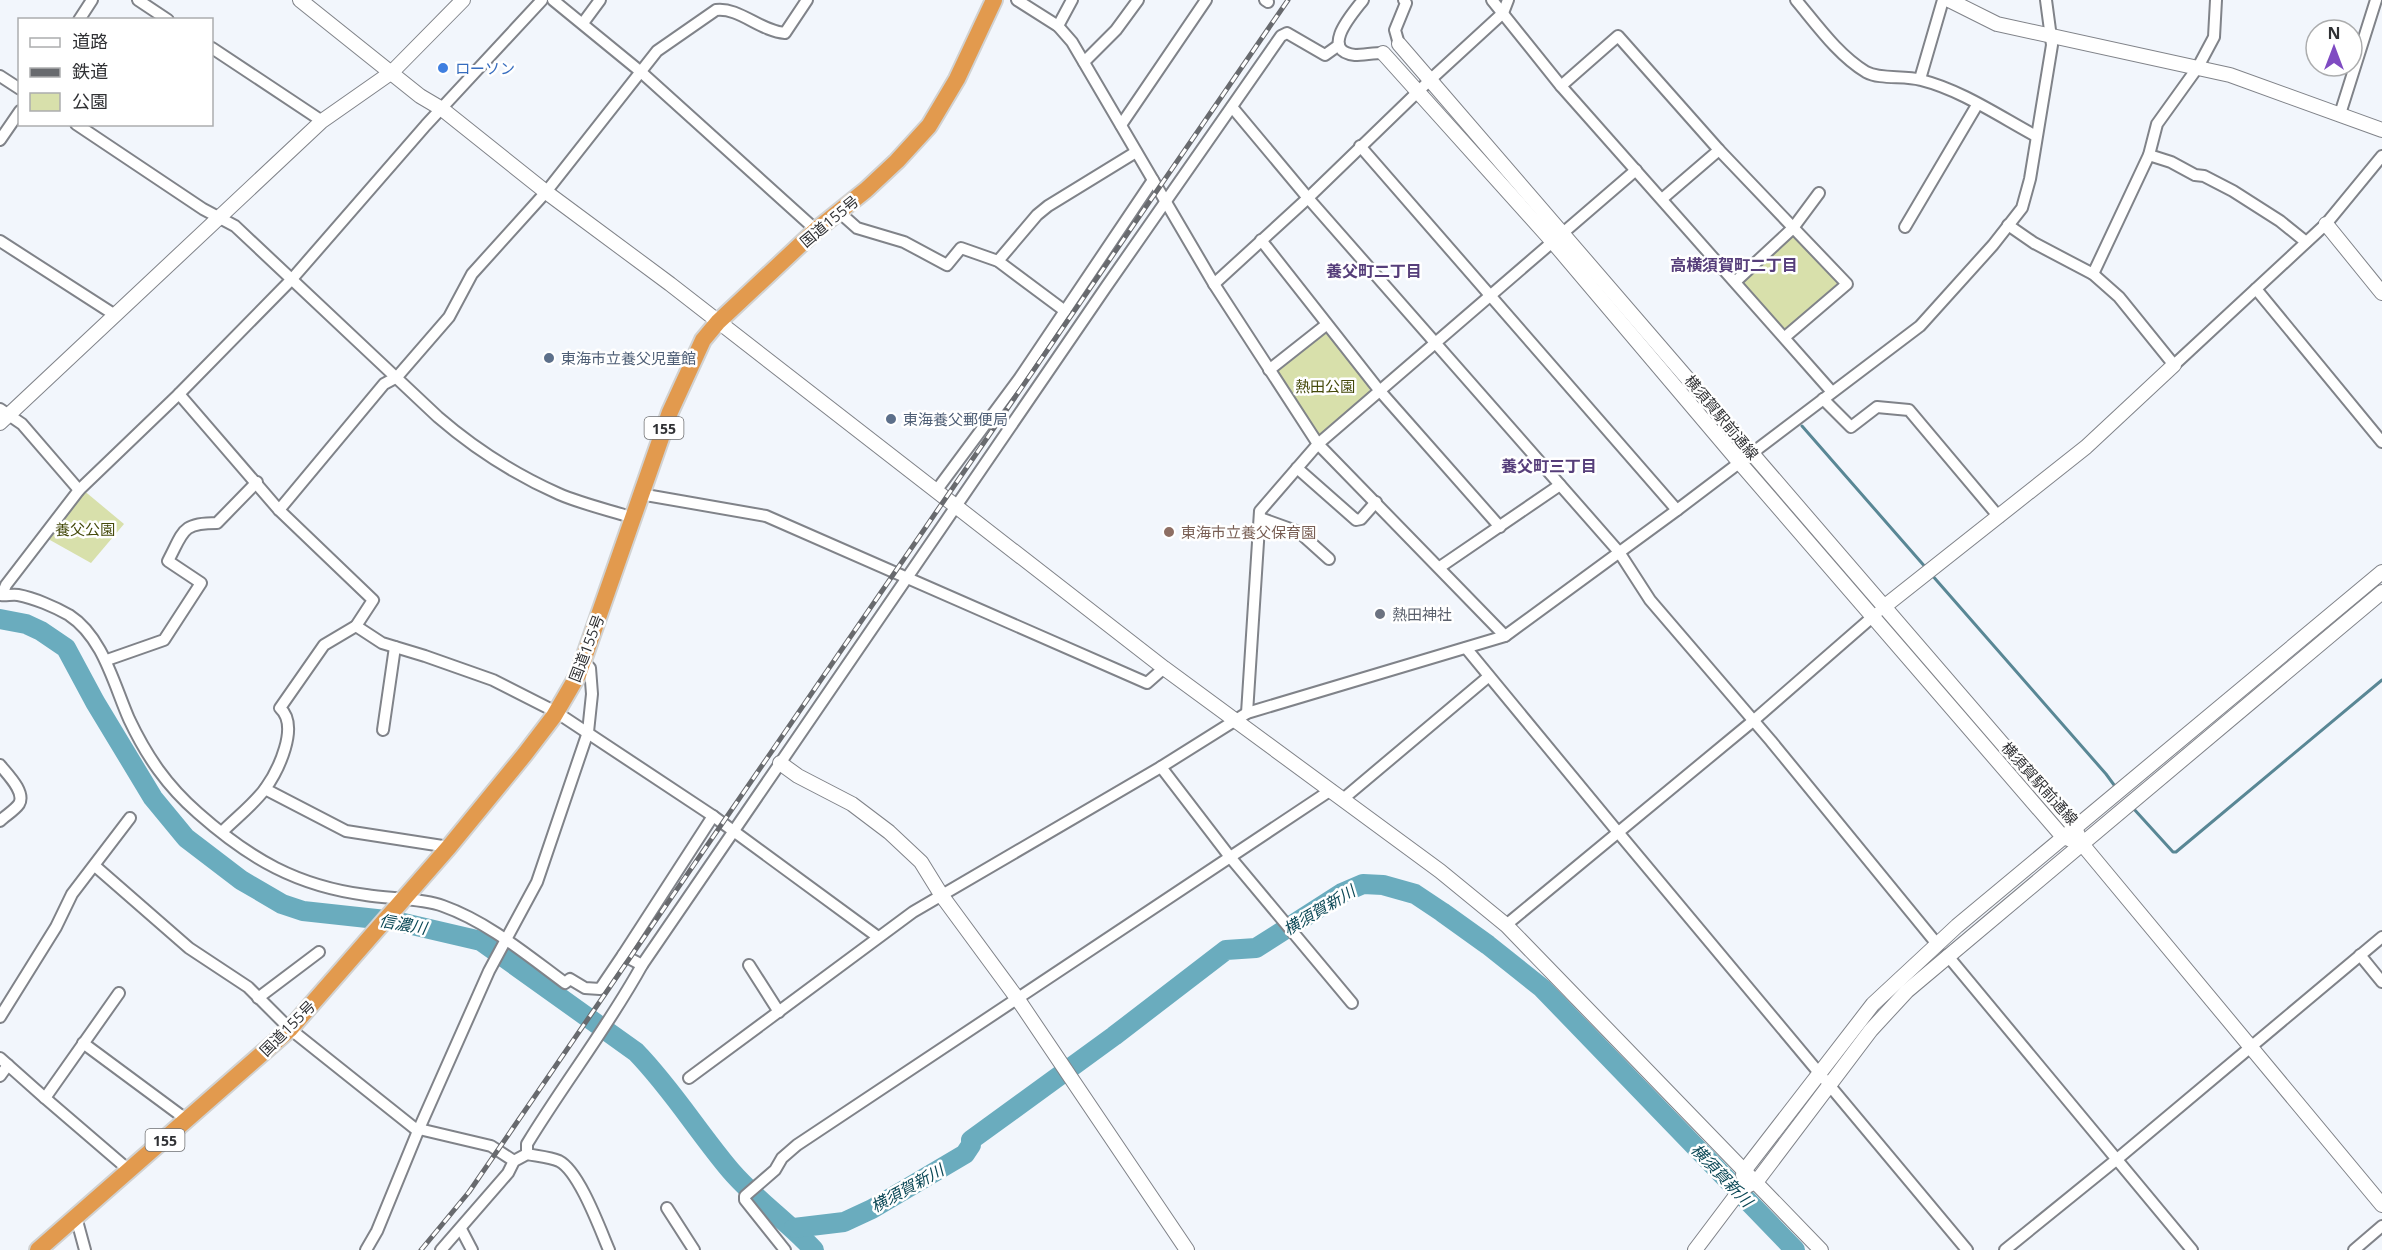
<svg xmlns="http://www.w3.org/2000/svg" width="2382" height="1250" viewBox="0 0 2382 1250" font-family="'Open Sans','Noto Sans JP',sans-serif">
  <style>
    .green { fill: #d8e0ab }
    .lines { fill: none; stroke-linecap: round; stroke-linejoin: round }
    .stream { stroke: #598795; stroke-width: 3 }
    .river { stroke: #6aacbe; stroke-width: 20 }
    .minor-casing { stroke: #808389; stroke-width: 14 }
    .tertiary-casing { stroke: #808389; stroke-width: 16 }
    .trunk-casing { stroke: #d1d2d2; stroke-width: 20 }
    .minor { stroke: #fff; stroke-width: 10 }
    .tertiary { stroke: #fff; stroke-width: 14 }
    .trunk { stroke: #e29a4e; stroke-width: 16 }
    .rail-casing { stroke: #686a6e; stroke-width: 5 }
    .rail { stroke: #fff; stroke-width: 3; stroke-dasharray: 9; stroke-linecap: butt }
    .shop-dot { fill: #3f7fe0; stroke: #fff; stroke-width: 2 }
    .service-dot { fill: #5c6f8a; stroke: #fff; stroke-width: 2 }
    .education-dot { fill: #8d6e63; stroke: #fff; stroke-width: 2 }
    .worship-dot { fill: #6b7280; stroke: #fff; stroke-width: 2 }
    .labels { text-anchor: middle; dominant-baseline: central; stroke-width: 5; stroke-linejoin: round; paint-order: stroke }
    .shield { fill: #fff; stroke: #6e6f71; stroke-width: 1.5 }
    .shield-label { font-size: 14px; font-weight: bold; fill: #303134 }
    .shop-label { font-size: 15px; fill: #366cbe; stroke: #fff; text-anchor: start }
    .street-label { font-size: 15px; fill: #303134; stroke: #fff }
    .service-label { font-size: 15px; fill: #4e5e75; stroke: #fff; text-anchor: start }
    .park-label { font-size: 15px; fill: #454a0b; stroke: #fff }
    .education-label { font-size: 15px; fill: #785e54; stroke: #fff; text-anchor: start }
    .worship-label { font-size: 15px; fill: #5b616d; stroke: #fff; text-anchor: start }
    .neighbourhood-label { font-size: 16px; font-weight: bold; fill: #563e7a; stroke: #fff }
    .water-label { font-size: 16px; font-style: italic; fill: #0a4755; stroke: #fff }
  </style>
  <rect width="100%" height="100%" fill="#f2f6fc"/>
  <g class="green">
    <polygon points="1791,236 1797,237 1839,281 1838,286 1787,330 1783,329 1742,283 1742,278"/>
    <polygon points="1322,332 1328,334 1370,388 1369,393 1322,434 1316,435 1276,372 1278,367"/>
    <polygon points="82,489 124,524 91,563 41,535"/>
  </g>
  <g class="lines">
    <g class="stream">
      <polyline points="1802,426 1927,569"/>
      <polyline points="1931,574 2106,774 2117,789"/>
      <polyline points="2133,808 2173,852 2176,852 2382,680"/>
    </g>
    <g class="river">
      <path d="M0 619 26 624 41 631 66 648 95 702 153 798 186 838 241 880 282 904 303 911 395 921 481 941 636 1052C672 1089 698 1132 731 1171 756 1200 788 1222 814 1250"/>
      <polyline points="794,1228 844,1222 872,1209 965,1154 971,1145 971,1140 1114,1036 1226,950 1256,948 1342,893 1363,884 1383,885 1415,894 1442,912 1488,945 1542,988 1795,1250"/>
    </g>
    <g class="minor-casing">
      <g id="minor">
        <polyline points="138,0 168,20"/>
        <polyline points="553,0 641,72 816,230"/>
        <polyline points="1017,0 1058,26 1072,42 1214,284 1318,444 1505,636"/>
        <polyline points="1265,0 1268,2"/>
        <path d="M1363 0C1354 12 1318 51 1355 55 1363 55 1374 53 1383 53"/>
        <polyline points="1492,0 1561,86 1832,392"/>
        <path d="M1796 0C1817 25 1838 55 1866 72 1881 80 1904 75 1921 80 1961 90 1999 116 2036 136"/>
        <polyline points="79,20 92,0"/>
        <polyline points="583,23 600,0"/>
        <polyline points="1058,26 1072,0"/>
        <polyline points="1399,44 1395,30 1406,3 1404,0"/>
        <polyline points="212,48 322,121"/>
        <polyline points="1084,62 1116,30 1138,0"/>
        <polyline points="0,76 20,89"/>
        <polyline points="1920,79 1943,0"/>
        <polyline points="1561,86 1618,36 1719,150 1847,284 1785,337"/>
        <polyline points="1232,107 1308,198 1619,552 1650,600 1771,741 1937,944"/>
        <polyline points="2340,114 2376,0"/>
        <path d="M76 124 203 209 235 226 438 417C475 449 514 474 559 494 582 504 609 510 634 518"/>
        <polyline points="1121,125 1206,0"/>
        <polyline points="0,140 20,111"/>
        <polyline points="1360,146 1677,510"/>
        <polyline points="2149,155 2171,162 2195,175 2204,176 2233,191 2280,221 2306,242"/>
        <polyline points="1662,199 1719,150"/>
        <polyline points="839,212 857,228 904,242 947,265 961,248 998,261 1065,311"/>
        <polyline points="2008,225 2034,243 2093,274 2119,297 2174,365 2326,224 2382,156"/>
        <polyline points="1905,227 1977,105"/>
        <polyline points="1261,240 1379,390 1500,527"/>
        <polyline points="0,241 115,315"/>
        <polyline points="998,261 1037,215 1048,206 1136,152"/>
        <polyline points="2093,274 2149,155 2157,124 2198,67 2214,37 2216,0"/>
        <polyline points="1736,281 1793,228 1819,193"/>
        <polyline points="1214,284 1308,198 1430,80 1503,13 1508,0"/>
        <polyline points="2256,289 2382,442"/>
        <polyline points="1269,370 1326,325"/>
        <path d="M179 394 279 510 373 600 356 626 324 645 280 708C300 726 278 771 265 789 253 805 236 818 222 832"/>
        <polyline points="1823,399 1851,427 1877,407 1909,410 1999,517"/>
        <polyline points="0,409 22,424 79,490"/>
        <polyline points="1297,468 1356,520 1361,519 1376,502"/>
        <polyline points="936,491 1019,379 1153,180"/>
        <polyline points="640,494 766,516 1147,683 1164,668"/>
        <path d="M279 510 384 384 397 377 449 317 472 274 546 192 657 51 716 10C739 7 760 31 785 33L807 0"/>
        <polyline points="1260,518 1299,532 1329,559"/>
        <polyline points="1440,567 1560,485"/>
        <path d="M0 595C6 596 12 594 18 595 34 598 55 607 69 615 103 637 114 685 129 719 147 757 167 786 198 813 250 859 297 886 366 895 389 899 421 898 443 906 488 922 527 955 565 983L570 979 585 988 600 989 623 955 642 965"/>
        <polyline points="2,595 6,585 79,490 179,394 292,279 426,125 542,0"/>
        <polyline points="356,626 382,643 425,656 493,680 556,712 713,816 878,937"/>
        <polyline points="1466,648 1617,831 1967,1250"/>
        <path d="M107 660 164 640 201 583 168 561C184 531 181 523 217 523L257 482"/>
        <polyline points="1247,713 1260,511 1318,444 1636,170"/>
        <polyline points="383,730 395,647"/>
        <path d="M0 765C7 774 26 792 19 804 15 810 5 816 0 821"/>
        <polyline points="1161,767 1230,857 1352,1003"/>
        <polyline points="265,789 346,831 449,847"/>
        <polyline points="1343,799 1488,677"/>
        <polyline points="95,866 189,948 248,987 290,1029 418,1131"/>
        <polyline points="1506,925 1753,721 1885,606"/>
        <polyline points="623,955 713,816"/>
        <polyline points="1947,955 2192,1250"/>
        <polyline points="2360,955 2382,982"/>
        <polyline points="749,965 779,1012"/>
        <polyline points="258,998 319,952"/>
        <polyline points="0,1017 56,927 72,894 130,818"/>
        <polyline points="83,1043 187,1120"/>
        <polyline points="0,1058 45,1098 119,993"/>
        <polyline points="0,1076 8,1065"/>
        <polyline points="689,1078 913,912 1161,767 1247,713 1505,636 1677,510 1920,326 1993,245 2022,208 2030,179 2052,45 2046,0"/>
        <polyline points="45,1098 130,1171"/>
        <polyline points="419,1129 491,1146 514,1161"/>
        <path d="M527 1154V1144C564 1083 608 1027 642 965L1106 287 1281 36 1287 33 1325 55 1339 45"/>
        <polyline points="667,1208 694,1250"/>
        <polyline points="76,1217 85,1250"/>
        <polyline points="461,1229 472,1250"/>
        <polyline points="366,1250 377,1231 418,1131 489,971 537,882 588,732 592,694 590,668 583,661"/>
        <path d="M441 1250 508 1173 514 1161 527 1154C537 1156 550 1157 559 1161 579 1171 600 1229 609 1250"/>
        <polyline points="785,1250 745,1200 745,1196 775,1170 782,1158 797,1145 1331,790"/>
        <polyline points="2005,1250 2116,1160 2382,937"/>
        <polyline points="2354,1250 2382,1226"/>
      </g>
    </g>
    <g class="tertiary-casing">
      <g id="tertiary">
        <polyline points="300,0 420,96 442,109 546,192 670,284 1164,668 1440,871 1506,925 1821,1250"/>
        <polyline points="1949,0 1997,24 2230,75 2382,130"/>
        <polyline points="1399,44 2075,828 2082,844 2382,1205"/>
        <polyline points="1383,53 1552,241 1740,463 2063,837 2082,844"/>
        <polyline points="2326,224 2382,293"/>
        <polyline points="0,423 322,121 392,72 463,0"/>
        <polyline points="1885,606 2086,447 2174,365"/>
        <polyline points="780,763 798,776 852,804 889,832 921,862 942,896 1017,998 1187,1250"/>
        <polyline points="1743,1175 1744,1171 1873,1004 1957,926 2382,572"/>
        <polyline points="1695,1250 1741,1189 1757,1181 1871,1030 1907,991 2382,592"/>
      </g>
    </g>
    <g class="trunk-casing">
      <polyline id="trunk" points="38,1250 290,1029 449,847 525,754 554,716 578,675 670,412 703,340 718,322 816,230 866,190 897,161 929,126 957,79 994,0"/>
    </g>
    <use href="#minor" class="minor"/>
    <use href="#tertiary" class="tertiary"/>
    <use href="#trunk" class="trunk"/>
    <g class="rail-casing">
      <polyline id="rail" points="421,1250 469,1192 1288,0"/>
    </g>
    <use href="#rail" class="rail"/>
  </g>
  <circle class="shop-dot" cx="443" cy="68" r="6"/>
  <g class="service-dot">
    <circle cx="549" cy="358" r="6"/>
    <circle cx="891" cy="419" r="6"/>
  </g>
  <circle class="education-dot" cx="1169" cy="532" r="6"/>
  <circle class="worship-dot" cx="1380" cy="614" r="6"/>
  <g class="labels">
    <g class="shield">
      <rect x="644.5" y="417" width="39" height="22" rx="4.5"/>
      <rect x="145.5" y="1129" width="39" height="22" rx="4.5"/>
    </g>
    <g class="shield-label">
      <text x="664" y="428">155</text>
      <text x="165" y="1140">155</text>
    </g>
    <g class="shop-label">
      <text x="455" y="68">ローソン</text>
    </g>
    <g class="street-label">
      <text transform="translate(829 221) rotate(-40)">国道155号</text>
      <text transform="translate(1722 417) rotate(50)">横須賀駅前通線</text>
      <text transform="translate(586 648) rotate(-69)">国道155号</text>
      <text transform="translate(2040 783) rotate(48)">横須賀駅前通線</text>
      <text transform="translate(287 1028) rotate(-45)">国道155号</text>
    </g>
    <g class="service-label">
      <text x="561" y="358">東海市立養父児童館</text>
      <text x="903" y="419">東海養父郵便局</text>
    </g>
    <g class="park-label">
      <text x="1325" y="386">熱田公園</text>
      <text x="85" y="529">養父公園</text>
    </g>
    <g class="education-label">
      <text x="1181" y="532">東海市立養父保育園</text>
    </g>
    <g class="worship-label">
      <text x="1392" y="614">熱田神社</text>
    </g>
    <g class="neighbourhood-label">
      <text x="1734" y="265">高横須賀町二丁目</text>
      <text x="1374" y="271">養父町二丁目</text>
      <text x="1549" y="466">養父町三丁目</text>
    </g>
    <g class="water-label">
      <text transform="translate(1319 910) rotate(-31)">横須賀新川</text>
      <text transform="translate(403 924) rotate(10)">信濃川</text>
      <text transform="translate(1722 1175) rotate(46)">横須賀新川</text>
      <text transform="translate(907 1188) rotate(-29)">横須賀新川</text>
    </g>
  </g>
  <rect x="18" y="18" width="195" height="108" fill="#ffffff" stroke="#acadae" stroke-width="1.5"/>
  <rect x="30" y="38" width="30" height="9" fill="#ffffff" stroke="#acadae" stroke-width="1.5"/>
  <text x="72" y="48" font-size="18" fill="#303134">道路</text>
  <rect x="30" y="68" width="30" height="9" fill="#686a6e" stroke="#acadae" stroke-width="1.5"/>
  <text x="72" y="78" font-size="18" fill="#303134">鉄道</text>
  <rect x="30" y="93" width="30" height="18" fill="#d8e0ab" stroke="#acadae" stroke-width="1.5"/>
  <text x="72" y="108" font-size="18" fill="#303134">公園</text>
  <g transform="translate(2334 48)"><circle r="28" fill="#ffffff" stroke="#acadae" stroke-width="1.5"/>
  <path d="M0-4.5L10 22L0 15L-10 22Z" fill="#7f4bc2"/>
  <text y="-9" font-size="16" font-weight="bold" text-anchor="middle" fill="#303134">N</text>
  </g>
</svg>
